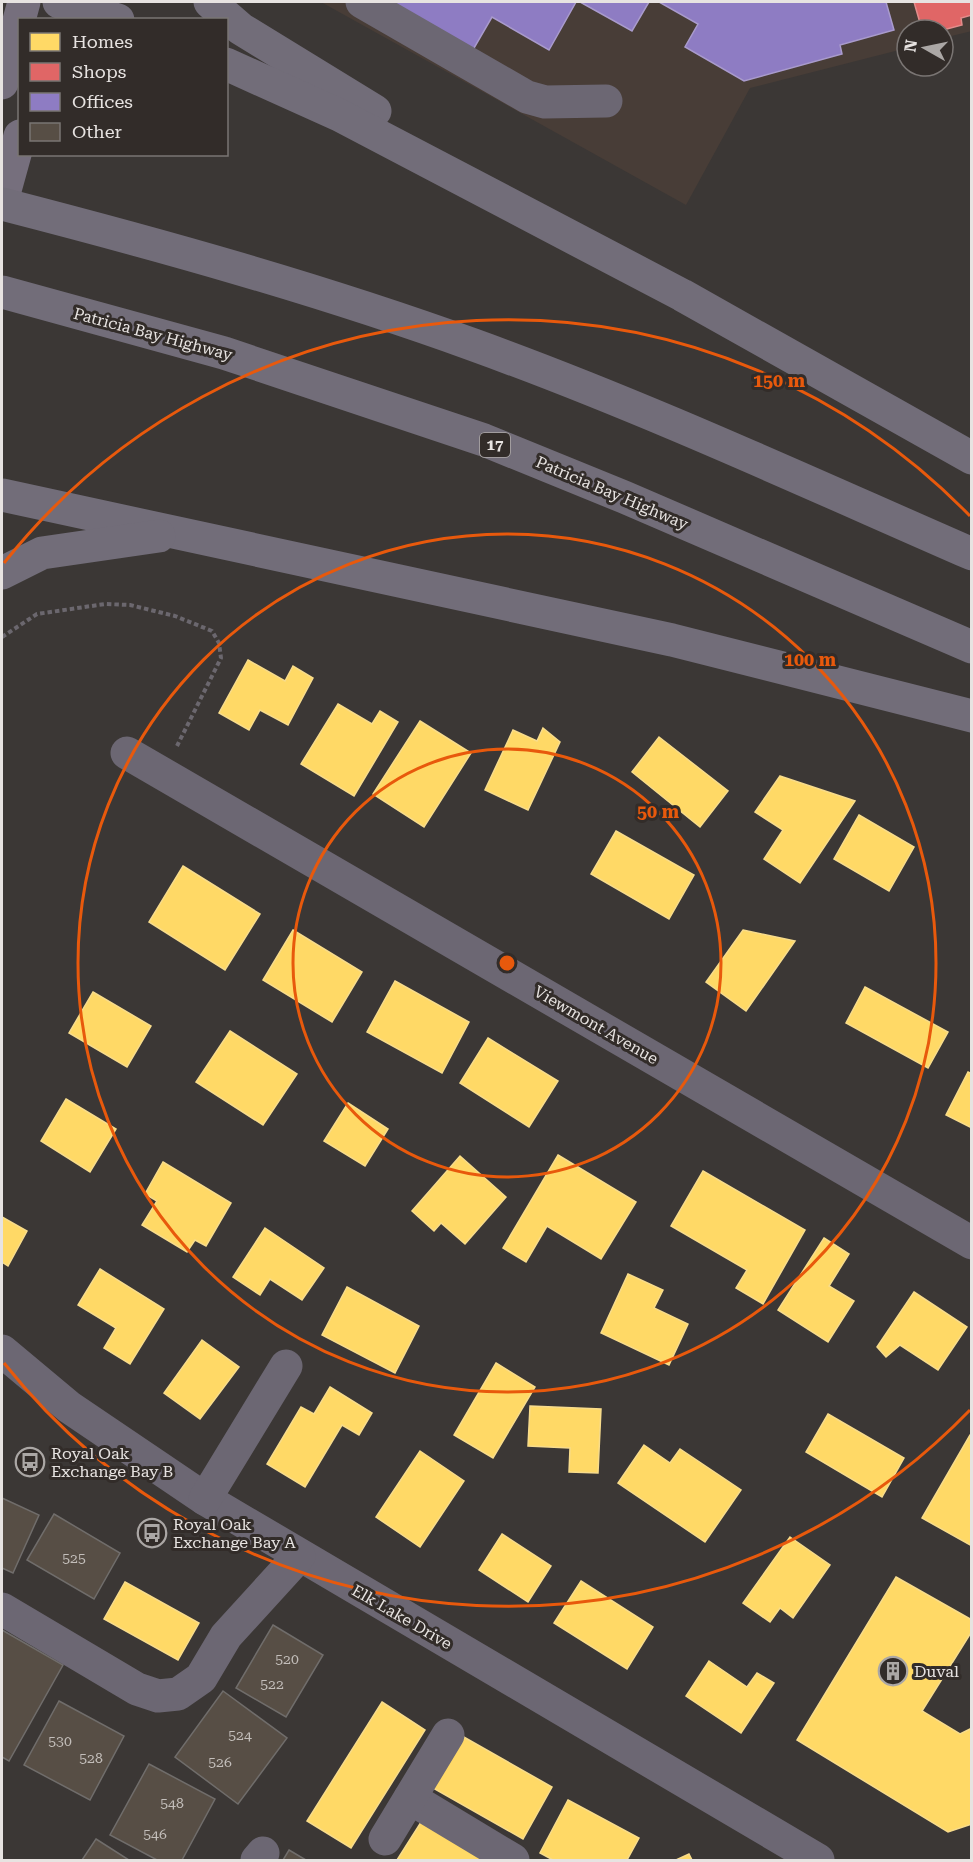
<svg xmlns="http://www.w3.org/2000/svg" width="973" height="1862" viewBox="0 0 973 1862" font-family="'Roboto Serif',serif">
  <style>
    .built { fill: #483d37 }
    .homes { fill: #ffd966; stroke: #f8dc8b; stroke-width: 1.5 }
    .shops { fill: #e06666; stroke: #e28c8b; stroke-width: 1.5 }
    .offices { fill: #8e7cc3; stroke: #a99bcc; stroke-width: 1.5 }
    .building { fill: #574e45; stroke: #706d6b; stroke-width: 1.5 }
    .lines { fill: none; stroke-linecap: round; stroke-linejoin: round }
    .path { stroke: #6b676e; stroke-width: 4; stroke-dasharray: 4.5 3; stroke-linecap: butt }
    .minor { stroke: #6c6773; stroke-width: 33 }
    .major { stroke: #766f7d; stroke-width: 33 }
    .highway { stroke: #726d79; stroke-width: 33 }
    .ring { fill: none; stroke: #e8590c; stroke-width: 3 }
    .labels { text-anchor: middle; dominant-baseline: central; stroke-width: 6; stroke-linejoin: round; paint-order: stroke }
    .number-label { font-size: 14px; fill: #c3beba }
    .shield { fill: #322c29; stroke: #b1acaa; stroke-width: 1.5 }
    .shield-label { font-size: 15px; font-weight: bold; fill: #e7e3e1 }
    .street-label { font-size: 16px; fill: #e7e3e1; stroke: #322c29 }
    .poi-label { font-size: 16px; fill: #e7e3e1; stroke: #322c29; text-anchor: start }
    .centre { fill: #e8590c; stroke: #322c29; stroke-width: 3 }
    .ring-label { font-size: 18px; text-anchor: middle; font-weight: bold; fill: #e8590c; stroke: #322c29; stroke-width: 6; stroke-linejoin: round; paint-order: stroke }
  </style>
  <rect width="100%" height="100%" fill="#3b3735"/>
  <polygon class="built" points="321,2 971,2 972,31 943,38 943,30 907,30 907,48 750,88 686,205"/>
  <g class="homes">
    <polygon points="248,660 285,681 293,666 313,678 288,725 260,710 249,730 219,713"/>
    <polygon points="338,704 372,724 380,711 398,722 354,796 301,764"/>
    <polygon points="420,721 471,753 424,827 373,794"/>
    <polygon points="543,728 560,742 528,810 485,790 513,730 537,741"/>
    <polygon points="659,737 728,791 700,827 632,772"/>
    <polygon points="780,776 855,801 800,883 764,859 783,830 755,812"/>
    <polygon points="859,815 914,847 889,891 834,859"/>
    <polygon points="616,831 694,875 669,919 591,874"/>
    <polygon points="183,866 260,914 225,970 149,922"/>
    <polygon points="293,930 362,972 332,1022 263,980"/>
    <polygon points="743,930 795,941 746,1011 706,982"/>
    <polygon points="395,981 469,1022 442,1073 367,1032"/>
    <polygon points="865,987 948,1032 928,1068 846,1023"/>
    <polygon points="93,992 151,1026 127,1067 69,1033"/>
    <polygon points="230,1031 297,1074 263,1125 196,1082"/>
    <polygon points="488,1038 558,1081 529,1127 460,1083"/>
    <polygon points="968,1072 972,1074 972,1128 946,1115"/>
    <polygon points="66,1099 116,1129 90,1172 41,1141"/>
    <polygon points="348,1103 388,1129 365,1166 324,1141"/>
    <polygon points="558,1155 636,1202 601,1259 547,1226 526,1262 503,1248"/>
    <polygon points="460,1156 506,1197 465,1244 441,1223 434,1231 412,1211"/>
    <polygon points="163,1162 231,1203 206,1246 195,1240 187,1252 142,1225 157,1201 145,1194"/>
    <polygon points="703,1171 805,1230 763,1304 736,1288 747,1270 671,1226"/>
    <polygon points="2,1217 27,1231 8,1266 2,1262"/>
    <polygon points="265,1228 324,1268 302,1300 270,1279 260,1295 233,1277"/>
    <polygon points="824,1238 849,1254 829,1286 854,1301 828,1342 778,1310"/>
    <polygon points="100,1269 164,1309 130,1364 104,1348 116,1328 78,1305"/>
    <polygon points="628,1274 663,1290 654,1308 688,1324 669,1365 601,1333"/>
    <polygon points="347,1287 419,1326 395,1373 322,1335"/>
    <polygon points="914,1292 967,1327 938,1370 900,1345 886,1357 877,1347"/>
    <polygon points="202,1340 239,1367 200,1419 164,1393"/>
    <polygon points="496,1363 535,1387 493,1458 454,1435"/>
    <polygon points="330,1387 372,1413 359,1435 342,1425 305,1487 267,1464 301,1407 314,1414"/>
    <polygon points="530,1406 601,1409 598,1473 569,1472 570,1448 528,1446"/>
    <polygon points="828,1414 904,1458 882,1497 806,1452"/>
    <polygon points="970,1435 972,1435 972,1546 922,1518"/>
    <polygon points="644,1445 670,1463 680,1449 741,1490 705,1542 618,1483"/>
    <polygon points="420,1451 464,1481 420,1547 376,1517"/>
    <polygon points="502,1534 551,1566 528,1602 479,1570"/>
    <polygon points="790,1537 830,1565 793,1618 780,1608 770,1622 743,1603"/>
    <polygon points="896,1577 972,1620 972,1631 922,1711 960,1734 972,1728 972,1824 948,1832 797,1740"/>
    <polygon points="581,1581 653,1627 627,1669 554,1623"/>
    <polygon points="125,1582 199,1623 178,1660 104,1619"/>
    <polygon points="709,1661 747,1687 757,1673 774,1683 741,1733 686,1696"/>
    <polygon points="382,1702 425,1730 351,1848 307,1821"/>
    <polygon points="462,1736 552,1787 523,1839 433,1788"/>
    <polygon points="568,1800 639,1838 627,1860 553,1860 540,1853"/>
    <polygon points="423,1819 490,1860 397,1860"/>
    <polygon points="689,1854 692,1860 676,1860"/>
  </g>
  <polygon class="shops" points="914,2 972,2 972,15 961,18 962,25 943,30 922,30"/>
  <g class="offices">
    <polygon points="375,2 576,2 549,50 492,17 470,55"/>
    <polygon points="580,2 649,2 632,31"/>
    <polygon points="659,2 886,2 894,30 840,45 842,54 744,81 685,47 698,24"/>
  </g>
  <g class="building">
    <polygon points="2,1498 39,1515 13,1573 2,1568"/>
    <polygon points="54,1514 120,1553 94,1599 27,1560"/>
    <polygon points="273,1625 323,1655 286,1717 236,1688"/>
    <polygon points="2,1630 63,1665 9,1761 2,1757"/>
    <polygon points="223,1691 287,1738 238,1804 175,1757"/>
    <polygon points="59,1701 124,1736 90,1800 24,1765"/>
    <polygon points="149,1764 215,1799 182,1860 157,1860 110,1835"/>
    <polygon points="96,1839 129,1860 82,1860"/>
    <polygon points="289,1850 306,1860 283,1860"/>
  </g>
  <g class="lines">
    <polyline class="path" points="2,637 37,614 105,604 130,605 175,616 212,631 219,643 221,658 177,746"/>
    <g class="minor">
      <polyline points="362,2 527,97 545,102 606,101"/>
      <polyline points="127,753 972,1243"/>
      <polyline points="2,1351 69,1407 205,1499 818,1860"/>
      <polyline points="205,1499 286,1366"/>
      <polyline points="2,1609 137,1689 158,1696 178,1694 201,1678 226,1636 299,1556"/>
      <polyline points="410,1798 513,1860"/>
      <polyline points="385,1839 448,1735"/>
      <polyline points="257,1860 263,1853"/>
    </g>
    <g class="major">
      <polyline points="2,83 24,2"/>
      <polyline points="2,201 20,136"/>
    </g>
    <g class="highway">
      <polyline points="59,2 118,20"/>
      <polyline points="210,2 241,29 375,111"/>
      <polyline points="226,64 339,115 682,295 972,458"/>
      <path d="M2 204C161 245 319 289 474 345 643 406 807 482 972 554"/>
      <polyline points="2,292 224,353 484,440 624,497 972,647"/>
      <polyline points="2,495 672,640 972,716"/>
      <polyline points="2,573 42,553 159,536"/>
    </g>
  </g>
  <g class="ring">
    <circle cx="507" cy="963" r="214"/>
    <circle cx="507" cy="963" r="429"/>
    <path d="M970 1410A643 643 0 0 1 4 1363M4 563A643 643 0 0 1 970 516"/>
  </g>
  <defs>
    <g id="bus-ring" transform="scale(1.5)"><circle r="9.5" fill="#322c29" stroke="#aba7a5" stroke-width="1.5"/><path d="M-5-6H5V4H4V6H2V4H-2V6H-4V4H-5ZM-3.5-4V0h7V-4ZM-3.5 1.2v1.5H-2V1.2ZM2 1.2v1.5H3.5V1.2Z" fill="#aba7a5"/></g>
    <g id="building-ring" transform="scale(1.5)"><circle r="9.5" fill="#322c29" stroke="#aba7a5" stroke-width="1.5"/><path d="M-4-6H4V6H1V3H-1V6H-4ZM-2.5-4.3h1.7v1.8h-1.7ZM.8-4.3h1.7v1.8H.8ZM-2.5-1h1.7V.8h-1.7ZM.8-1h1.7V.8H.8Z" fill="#aba7a5"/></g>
  </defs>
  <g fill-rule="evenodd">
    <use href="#bus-ring" x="30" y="1462"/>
    <use href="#bus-ring" x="152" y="1533"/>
    <use href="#building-ring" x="893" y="1671"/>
  </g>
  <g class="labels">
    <g class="number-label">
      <text x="74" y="1558">525</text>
      <text x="287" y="1659">520</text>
      <text x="272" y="1684">522</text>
      <text x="240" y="1735">524</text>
      <text x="60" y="1741">530</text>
      <text x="91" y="1758">528</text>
      <text x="220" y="1762">526</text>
      <text x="172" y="1803">548</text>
      <text x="155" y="1834">546</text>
    </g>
    <rect class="shield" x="480" y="433" width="30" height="24" rx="4.5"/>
    <g class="shield-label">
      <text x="495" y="445">17</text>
    </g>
    <g class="street-label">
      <text transform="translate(153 334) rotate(15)">Patricia Bay Highway</text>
      <text transform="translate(612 493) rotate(23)">Patricia Bay Highway</text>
      <text transform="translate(596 1025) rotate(30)">Viewmont Avenue</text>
      <text transform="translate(402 1617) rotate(30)">Elk Lake Drive</text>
    </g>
    <g class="poi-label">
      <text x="51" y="1453">Royal Oak<tspan x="51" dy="18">Exchange Bay B</tspan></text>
      <text x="173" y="1524">Royal Oak<tspan x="173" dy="18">Exchange Bay A</tspan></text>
      <text x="914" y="1671">Duval</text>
    </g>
  </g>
  <circle cx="507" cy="963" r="9" class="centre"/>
  <g class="ring-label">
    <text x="779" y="387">150 m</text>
    <text x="810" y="666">100 m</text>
    <text x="658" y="818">50 m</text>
  </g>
  <rect width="973" height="1862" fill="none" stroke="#e7e3e1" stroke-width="6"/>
  <rect x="18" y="18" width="210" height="138" fill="#322c29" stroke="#7a7573" stroke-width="1.5"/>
  <rect x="30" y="33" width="30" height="18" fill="#ffd966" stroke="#7a7573" stroke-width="1.5"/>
  <text x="72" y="48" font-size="18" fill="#e7e3e1">Homes</text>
  <rect x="30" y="63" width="30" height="18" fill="#e06666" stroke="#7a7573" stroke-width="1.5"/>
  <text x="72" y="78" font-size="18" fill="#e7e3e1">Shops</text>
  <rect x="30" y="93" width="30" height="18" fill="#8e7cc3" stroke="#7a7573" stroke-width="1.5"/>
  <text x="72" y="108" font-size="18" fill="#e7e3e1">Offices</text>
  <rect x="30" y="123" width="30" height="18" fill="#574e45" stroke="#7a7573" stroke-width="1.5"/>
  <text x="72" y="138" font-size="18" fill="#e7e3e1">Other</text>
  <g transform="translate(925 48) rotate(279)"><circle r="28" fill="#322c29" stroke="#7a7573" stroke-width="1.5"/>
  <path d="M0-4.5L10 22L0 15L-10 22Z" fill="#aba7a5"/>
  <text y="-9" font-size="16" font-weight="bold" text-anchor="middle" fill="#e7e3e1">N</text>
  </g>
</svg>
